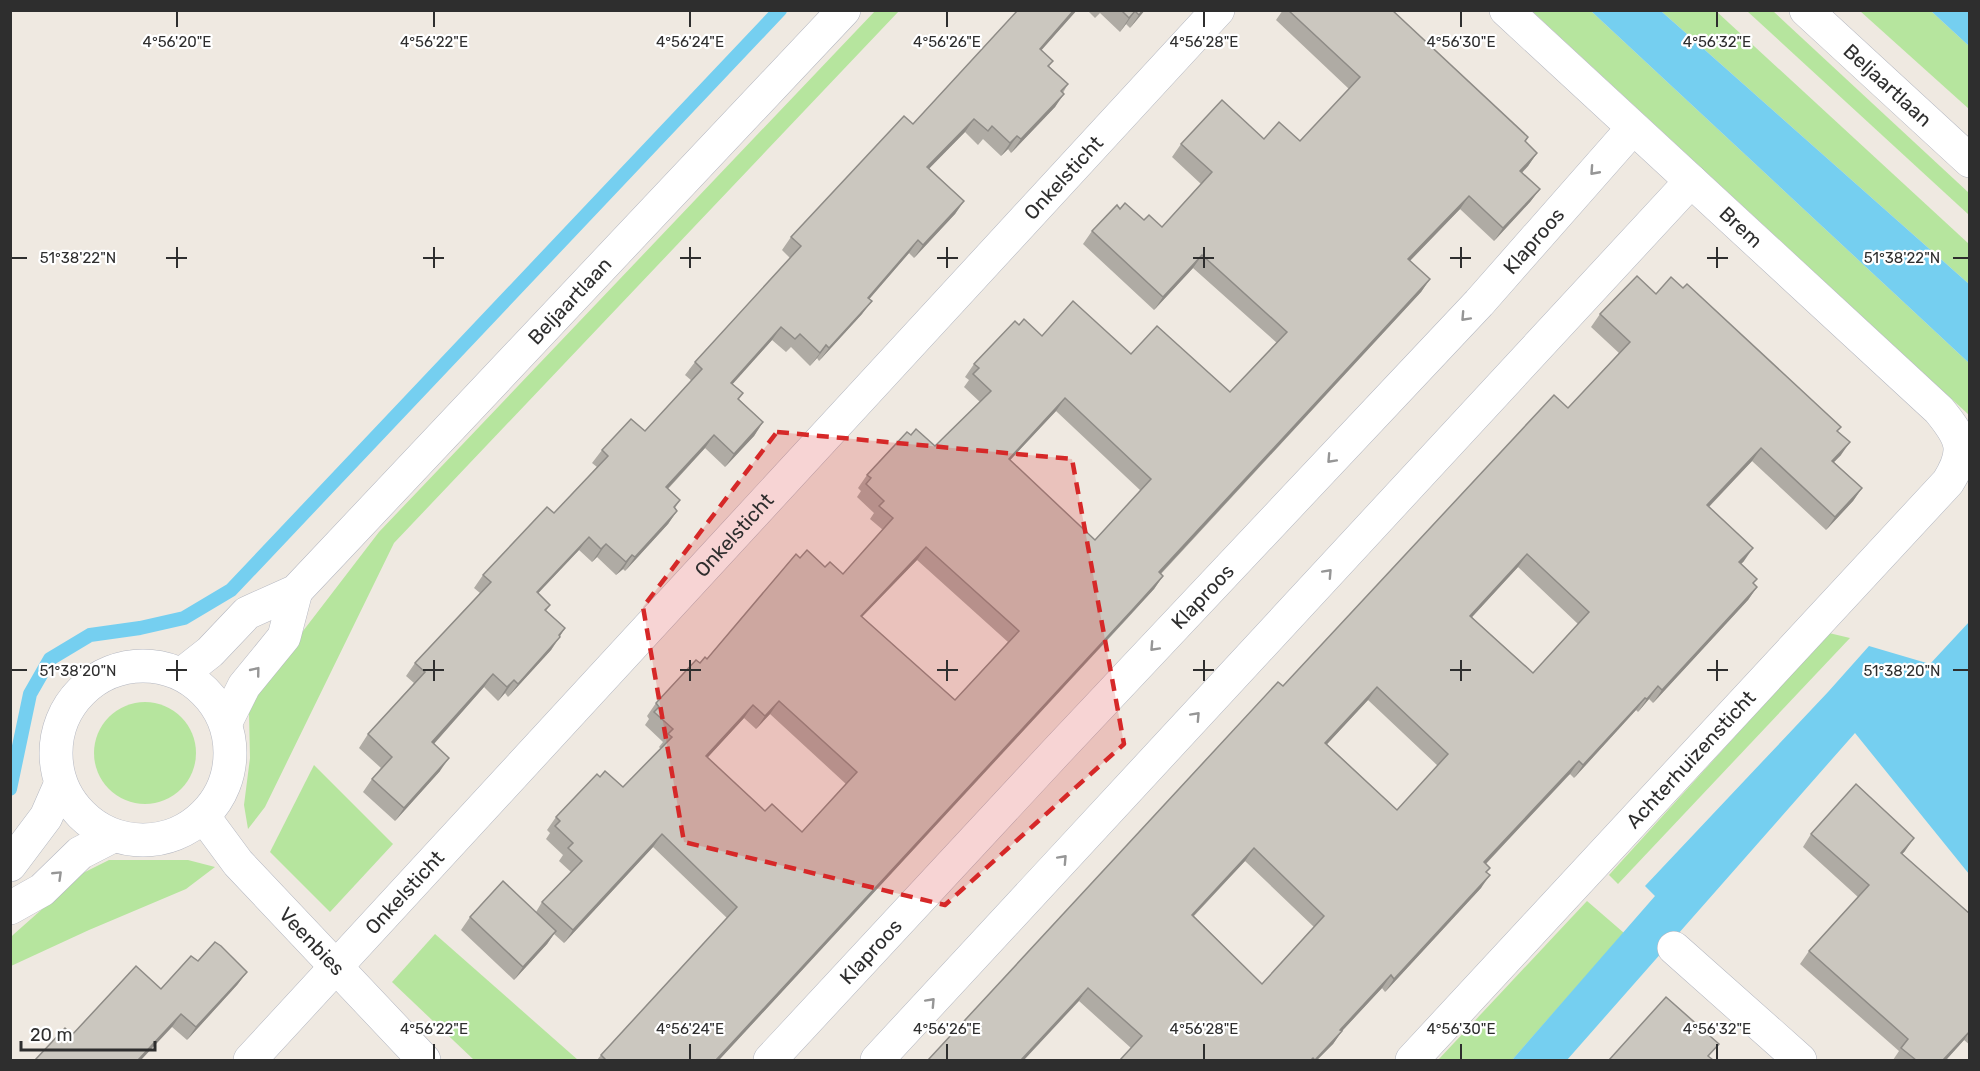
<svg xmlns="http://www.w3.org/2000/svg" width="1980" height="1071" viewBox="0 0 1980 1071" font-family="Rubik,sans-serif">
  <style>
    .green { fill: #b6e59e }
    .water { fill: #75cff0 }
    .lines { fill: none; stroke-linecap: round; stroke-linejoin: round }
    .stream { stroke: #75cff0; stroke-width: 14 }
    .minor-casing { stroke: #b4b7c1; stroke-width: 34 }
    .minor { stroke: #fff; stroke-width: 33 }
    .wall { fill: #afaba4; fill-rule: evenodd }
    .shaded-wall { fill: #8e8b86 }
    .building { fill: #cbc7bf; stroke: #8e8b86; stroke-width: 1.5; fill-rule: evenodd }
    .oneway { stroke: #969696 }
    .marked { fill: #d62828; fill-opacity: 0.2; stroke: #d62828; stroke-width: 4.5; stroke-dasharray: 12 8; stroke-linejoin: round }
    .ticks { fill: none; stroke: #2e2e2e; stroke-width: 2 }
    .labels { text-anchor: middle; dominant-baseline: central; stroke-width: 4.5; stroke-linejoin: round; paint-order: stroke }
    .street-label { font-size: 20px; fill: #2e2e2e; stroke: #fff }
    .ticks-label { font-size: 15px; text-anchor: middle; fill: #2e2e2e; stroke: #fff; stroke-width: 4.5; stroke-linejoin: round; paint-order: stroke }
  </style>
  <rect width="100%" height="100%" fill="#efe9e1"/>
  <g class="green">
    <polygon points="875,11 899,11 394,543 265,807 248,829 244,805 250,758 249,713 257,691 379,532"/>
    <polygon points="1532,11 1591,11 1969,363 1969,415"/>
    <polygon points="1661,11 1716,11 1969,244 1969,284"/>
    <polygon points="1747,11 1773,11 1969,193 1969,215"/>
    <polygon points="1860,11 1931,11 1969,46 1969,109"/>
    <polygon points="1829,633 1850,638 1618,884 1609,875"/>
    <circle cx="145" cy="753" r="51"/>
    <polygon points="314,765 393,844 330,912 270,852"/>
    <polygon points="109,860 188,860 215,867 186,889 89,930 11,966 10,938 14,934 83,873"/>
    <polygon points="1587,901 1624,933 1512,1060 1438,1060"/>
    <polygon points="435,934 578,1060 474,1060 392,982"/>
  </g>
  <g class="water">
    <polygon points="1591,11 1661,11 1969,284 1969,363"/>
    <polygon points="1931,11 1969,11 1969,46"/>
    <polygon points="1969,622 1969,874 1855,733 1567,1060 1512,1060 1655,896 1645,886 1828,692 1869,646 1930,664"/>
  </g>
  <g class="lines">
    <polyline class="stream" points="10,789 30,694 50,659 90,635 140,628 184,618 231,590 780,10"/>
    <g class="minor-casing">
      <g id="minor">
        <path id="s1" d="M1806 10 1970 161"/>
        <circle cx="143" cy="753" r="87"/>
        <path id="s2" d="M182 674 210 652 247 613 296 591 844 10"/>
        <polyline points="226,722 244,686 284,637 296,591"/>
        <path id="s3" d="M204 817 238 863 424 1060"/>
        <polyline points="10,865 46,817 60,785"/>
        <polyline points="10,908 42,890 80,853 113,836"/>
        <polyline points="1674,948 1800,1060"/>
        <path id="s4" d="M250 1060 1218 10"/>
        <path id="s5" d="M770 1060 1057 751 1479 303 1633 128"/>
        <polyline points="877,1060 1691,181"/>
        <path id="s6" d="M1412 1060 1948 482C1968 450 1962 438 1939 410L1506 10"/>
      </g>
    </g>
    <use href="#minor" class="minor"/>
  </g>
  <g class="wall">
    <polygon points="1018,10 1077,10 1041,50 1053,61 1049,66 1068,84 1055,107 1011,153 1008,149 1001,156 983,139 978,145 965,132 929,168 964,201 955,214 914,258 909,253 869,299 862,314 819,361 817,358 810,366 791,347 786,352 772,340 732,384 739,399 763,422 754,436 725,467 705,448 668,489 680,500 675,508 677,511 668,524 625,571 623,569 616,575 597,557 592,562 579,550 538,593 550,605 546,611 565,628 560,636 560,637 551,650 508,697 505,693 498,701 484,687 434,744 440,771 395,821 363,792 372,779 381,768 359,748 368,734 414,683 406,676 415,663 480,593 474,588 483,575 554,513 597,467 592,463 602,450 645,431 692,381 685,375 695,362 790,258 782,250 791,237 913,124"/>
    <polygon points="1087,10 1145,10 1130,28 1126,24 1120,32 1100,13 1095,18"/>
    <path d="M1283 10H1392L1528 137 1525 142 1537 153 1528 166 1522 173 1540 189 1530 202 1494 241 1460 209 1410 261 1430 279 1421 292 1161 574 1163 576 1154 589 1125 621 719 1060H597L601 1055 727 918 653 847 564 943 554 934 547 944 514 980 461 930 470 917 536 912 542 902 571 872 559 861 563 855 546 839 550 833 547 830 556 817 600 777 623 787 661 749 659 747 663 742 645 725 649 719 647 716 656 703 700 663 707 659 800 558 843 574 883 530 870 519 874 513 857 497 861 491 858 488 867 475 911 435 935 446 980 402 964 387 969 380 965 377 974 364 1019 325 1042 336 1131 354 1230 392 1277 343 1193 268 1154 310 1083 244 1092 231 1120 209 1162 227 1201 184 1172 157 1181 144 1264 139 1300 141 1349 89 1276 20ZM1056 411 1141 491 1095 540 1010 460ZM917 560 1008 642 955 700 862 617ZM770 714 846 784 802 832 765 811 707 758 744 718 756 729Z"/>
    <path d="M1656 294 1838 432 1841 455 1834 462 1862 488 1853 501 1826 530 1752 461 1709 507 1744 561 1741 564 1754 584 1757 587 1748 600 1653 703 1649 699 1638 712 1636 710 1574 778 1570 774 1566 777 1486 864 1487 872 1481 888 1385 992 1382 988 1342 1031 1333 1044 1317 1060H1120L1131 1048 1079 1001 1283 686 1568 408 1619 353 1591 327 1600 314ZM1518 567 1578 624 1533 673 1472 617ZM1368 700 1438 766 1397 810 1327 744ZM1245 861 1314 927 1262 984 1194 916Z"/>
    <polygon points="1811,834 1905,851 1902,854 1970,914 1970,1045 1964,1040 1946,1060 1893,1060 1899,1051 1800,964 1809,951 1858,897 1803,847"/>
    <polygon points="198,961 247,972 237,985 187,1040 172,1027 72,1035 161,989"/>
  </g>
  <g class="shaded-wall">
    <polygon points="1074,10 1077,10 1031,62 1040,49"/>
    <polygon points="1143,10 1145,10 1130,28 1139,15"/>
    <polygon points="1135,11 1126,24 1120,32 1129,18"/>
    <polygon points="1064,94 1055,107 1011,153 1021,139"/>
    <polygon points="974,119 965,132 918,180 927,167"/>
    <polygon points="1017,136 1008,149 1001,156 1010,143"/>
    <polygon points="1537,153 1528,166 1511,184 1520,171"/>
    <polygon points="1540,189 1530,202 1494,241 1503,228"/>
    <polygon points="1469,196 1460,209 1399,272 1408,259"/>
    <polygon points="964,201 955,214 914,258 923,245"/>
    <polygon points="918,240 909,253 859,311 868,298"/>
    <polygon points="1202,255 1193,268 1154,310 1163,297"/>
    <polygon points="1430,279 1421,292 1150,585 1159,572"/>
    <polygon points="872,301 862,314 819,361 829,348"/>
    <polygon points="781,327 772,340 722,396 731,383"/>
    <polygon points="826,345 817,358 810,366 820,353"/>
    <polygon points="1065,398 1056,411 999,472 1009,459"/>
    <polygon points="763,422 754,436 725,467 734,454"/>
    <polygon points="714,435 705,448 657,500 666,487"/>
    <polygon points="1850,442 1841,455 1823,473 1832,461"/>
    <polygon points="1761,448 1752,461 1698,518 1707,505"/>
    <polygon points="1862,488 1853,501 1826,530 1835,517"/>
    <polygon points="677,511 668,524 625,571 635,557"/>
    <polygon points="589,537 579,550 527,605 537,592"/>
    <polygon points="606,544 597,557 592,562 601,549"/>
    <polygon points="926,547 917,560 851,628 861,616"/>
    <polygon points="1753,548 1744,561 1730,575 1739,562"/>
    <polygon points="1527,554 1518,567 1461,629 1470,616"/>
    <polygon points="632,555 623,569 616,575 626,562"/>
    <polygon points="1163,576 1154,589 719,1060 716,1060"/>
    <polygon points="1757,587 1748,600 1653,703 1662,690"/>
    <polygon points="565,628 551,650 508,697 518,684"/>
    <polygon points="493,674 484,687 423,756 432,742"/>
    <polygon points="514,680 505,693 498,701 507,687"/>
    <polygon points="1658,686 1649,699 1638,712 1647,699"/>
    <polygon points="1377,687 1368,700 1316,756 1325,743"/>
    <polygon points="1645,698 1636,710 1574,778 1583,765"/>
    <polygon points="779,701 770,714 756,729 765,716"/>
    <polygon points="753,705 744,718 697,769 706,756"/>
    <polygon points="449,758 440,771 395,821 404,808"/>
    <polygon points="1579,761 1570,774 1475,875 1484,862"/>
    <polygon points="662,834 653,847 564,943 573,930"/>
    <polygon points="1914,838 1905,851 1892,865 1901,853"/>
    <polygon points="1254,848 1245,861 1183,927 1192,915"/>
    <polygon points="1490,875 1481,888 1385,992 1394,979"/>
    <polygon points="556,931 547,944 514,980 523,967"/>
    <polygon points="247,972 237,985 187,1040 196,1027"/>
    <polygon points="1391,975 1382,988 1342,1031 1333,1044 1317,1060 1314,1060 1331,1042 1340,1030"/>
    <polygon points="1088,988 1079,1001 1024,1060 1021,1060"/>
    <polygon points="181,1014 172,1027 141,1060 138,1060"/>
    <polygon points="1970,1031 1964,1040 1946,1060 1943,1060"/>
  </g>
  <g class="building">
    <polygon points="1018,10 1074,10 1040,49 1053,61 1048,66 1068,84 1061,91 1064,94 1021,139 1017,136 1010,143 992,126 988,131 974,119 927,167 964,201 923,245 918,240 868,298 872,301 829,348 826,345 820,353 800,334 795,339 781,327 731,383 743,393 738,399 763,422 734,454 714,435 666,487 680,500 674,507 677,511 635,557 632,555 626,562 606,544 601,549 589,537 537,592 550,605 545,610 565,628 559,635 560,637 518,684 514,680 507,687 493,674 432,742 449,758 404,808 372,779 392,757 368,734 425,672 415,663 491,582 483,575 547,507 554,513 608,456 602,450 631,419 645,431 702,369 695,362 801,246 791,237 904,116 913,124"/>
    <polygon points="1121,10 1143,10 1139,15 1135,11 1129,18"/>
    <path d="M1288 10H1392L1528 137 1525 141 1537 153 1520 171 1540 189 1503 228 1469 196 1408 259 1430 279 1159 572 1163 576 1134 608 716 1060H606L601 1055 737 907 662 834 573 930 542 902 582 861 568 848 573 843 555 826 560 821 556 817 597 774 600 777 605 771 623 787 672 737 668 734 673 729 654 712 659 707 656 703 696 660 700 663 705 657 707 659 796 554 800 558 807 550 825 567 830 562 843 574 893 518 879 506 884 501 866 484 871 478 867 475 907 432 911 435 916 429 935 446 991 391 973 374 979 368 974 364 1015 321 1019 325 1024 319 1042 336 1073 301 1131 354 1157 326 1230 392 1287 332 1202 255 1163 297 1092 231 1117 205 1120 209 1125 203 1144 220 1149 215 1162 227 1212 172 1181 144 1222 100 1264 139 1279 122 1300 141 1360 77ZM1065 398 1151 479 1095 540 1009 459ZM926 547 1019 631 955 700 861 616ZM779 701 857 772 802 832 772 804 765 811 706 756 753 705 765 716Z"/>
    <path d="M1637 276 1656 294 1671 277 1683 288 1687 284 1841 427 1837 431 1850 442 1832 461 1862 488 1835 517 1761 448 1707 505 1753 548 1739 562 1757 579 1753 583 1757 587 1662 690 1658 686 1647 699 1645 698 1583 765 1579 761 1575 765 1484 862 1490 868 1486 872 1490 875 1394 979 1391 975 1340 1030 1342 1031 1315 1060 1313 1058 1311 1060H1120L1142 1036 1088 988 1021 1060H928L1278 682 1283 686 1554 395 1568 408 1630 342 1600 314ZM1527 554 1589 612 1533 673 1470 616ZM1377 687 1448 754 1397 810 1325 743ZM1254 848 1324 916 1262 984 1192 915Z"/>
    <polygon points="1856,784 1914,838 1901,853 1970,914 1970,1031 1943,1060 1916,1060 1901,1048 1908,1039 1809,951 1869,885 1811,834"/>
    <polygon points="503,881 556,931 523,967 470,917"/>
    <polygon points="215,942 221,946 247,972 196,1027 181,1014 138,1060 35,1060 65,1028 72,1035 136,966 161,989 191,956 198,961"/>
    <polygon points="1666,997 1719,1044 1708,1056 1713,1060 1609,1060"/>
  </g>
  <defs><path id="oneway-chevron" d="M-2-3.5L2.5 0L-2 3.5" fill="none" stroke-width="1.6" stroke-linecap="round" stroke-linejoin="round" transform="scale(1.5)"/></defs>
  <g class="oneway">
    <use href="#oneway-chevron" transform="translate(1594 171) rotate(132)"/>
    <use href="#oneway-chevron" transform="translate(1465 317) rotate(133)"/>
    <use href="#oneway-chevron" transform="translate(1331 459) rotate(133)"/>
    <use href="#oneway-chevron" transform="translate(1328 573) rotate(-47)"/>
    <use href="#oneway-chevron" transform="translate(1154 647) rotate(133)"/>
    <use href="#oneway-chevron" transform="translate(256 671) rotate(-51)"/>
    <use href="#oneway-chevron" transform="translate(1196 716) rotate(-47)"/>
    <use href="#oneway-chevron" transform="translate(1063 859) rotate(-47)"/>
    <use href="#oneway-chevron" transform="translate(58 875) rotate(-44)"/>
    <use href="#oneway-chevron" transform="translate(931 1002) rotate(-47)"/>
  </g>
  <path class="marked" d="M777 432 1072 459 1124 744 945 905 684 842 643 607Z"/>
  <path class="ticks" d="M177 12V27M434 12V27M690 12V27M947 12V27M1204 12V27M1461 12V27M1717 12V27M177 247V268M434 247V268M690 247V268M947 247V268M1204 247V268M1461 247V268M1717 247V268M12 258H27M166 258H187M423 258H444M680 258H701M937 258H958M1193 258H1214M1450 258H1471M1707 258H1728M1953 258H1968M177 660V681M434 660V681M690 660V681M947 660V681M1204 660V681M1461 660V681M1717 660V681M12 670H27M166 670H187M423 670H444M680 670H701M937 670H958M1193 670H1214M1450 670H1471M1707 670H1728M1953 670H1968M434 1044V1059M690 1044V1059M947 1044V1059M1204 1044V1059M1461 1044V1059M1717 1044V1059"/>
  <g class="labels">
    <g class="street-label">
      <text stroke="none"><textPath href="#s1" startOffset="111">Beljaartlaan</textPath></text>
      <text stroke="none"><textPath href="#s4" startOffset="1200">Onkelsticht</textPath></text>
      <text transform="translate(1741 227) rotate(43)">Brem</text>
      <text stroke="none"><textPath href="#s5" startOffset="1120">Klaproos</textPath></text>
      <text stroke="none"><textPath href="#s2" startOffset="542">Beljaartlaan</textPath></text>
      <text stroke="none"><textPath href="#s4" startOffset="714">Onkelsticht</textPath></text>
      <text stroke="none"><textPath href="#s5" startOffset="634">Klaproos</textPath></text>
      <text stroke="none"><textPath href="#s6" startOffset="410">Achterhuizensticht</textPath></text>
      <text stroke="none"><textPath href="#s4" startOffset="228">Onkelsticht</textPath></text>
      <text stroke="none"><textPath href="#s3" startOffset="165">Veenbies</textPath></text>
      <text stroke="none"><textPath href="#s5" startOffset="148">Klaproos</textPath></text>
    </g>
  </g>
  <g class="ticks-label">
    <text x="177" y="47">4°56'20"E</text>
    <text x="434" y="47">4°56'22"E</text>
    <text x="690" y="47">4°56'24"E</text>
    <text x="947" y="47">4°56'26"E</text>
    <text x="1204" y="47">4°56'28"E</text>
    <text x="1461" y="47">4°56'30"E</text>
    <text x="1717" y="47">4°56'32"E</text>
    <text x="78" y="263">51°38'22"N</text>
    <text x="1902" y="263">51°38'22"N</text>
    <text x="78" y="676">51°38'20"N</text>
    <text x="1902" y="676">51°38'20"N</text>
    <text x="434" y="1034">4°56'22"E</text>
    <text x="690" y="1034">4°56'24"E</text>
    <text x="947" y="1034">4°56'26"E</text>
    <text x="1204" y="1034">4°56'28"E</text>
    <text x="1461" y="1034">4°56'30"E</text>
    <text x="1717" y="1034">4°56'32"E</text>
  </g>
  <rect width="1980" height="1071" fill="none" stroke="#2e2e2e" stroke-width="24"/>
  <path d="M21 1041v9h134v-9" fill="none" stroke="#2e2e2e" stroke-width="3"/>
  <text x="30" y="1041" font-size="18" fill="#2e2e2e" stroke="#ffffff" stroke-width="4.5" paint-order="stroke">20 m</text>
</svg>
